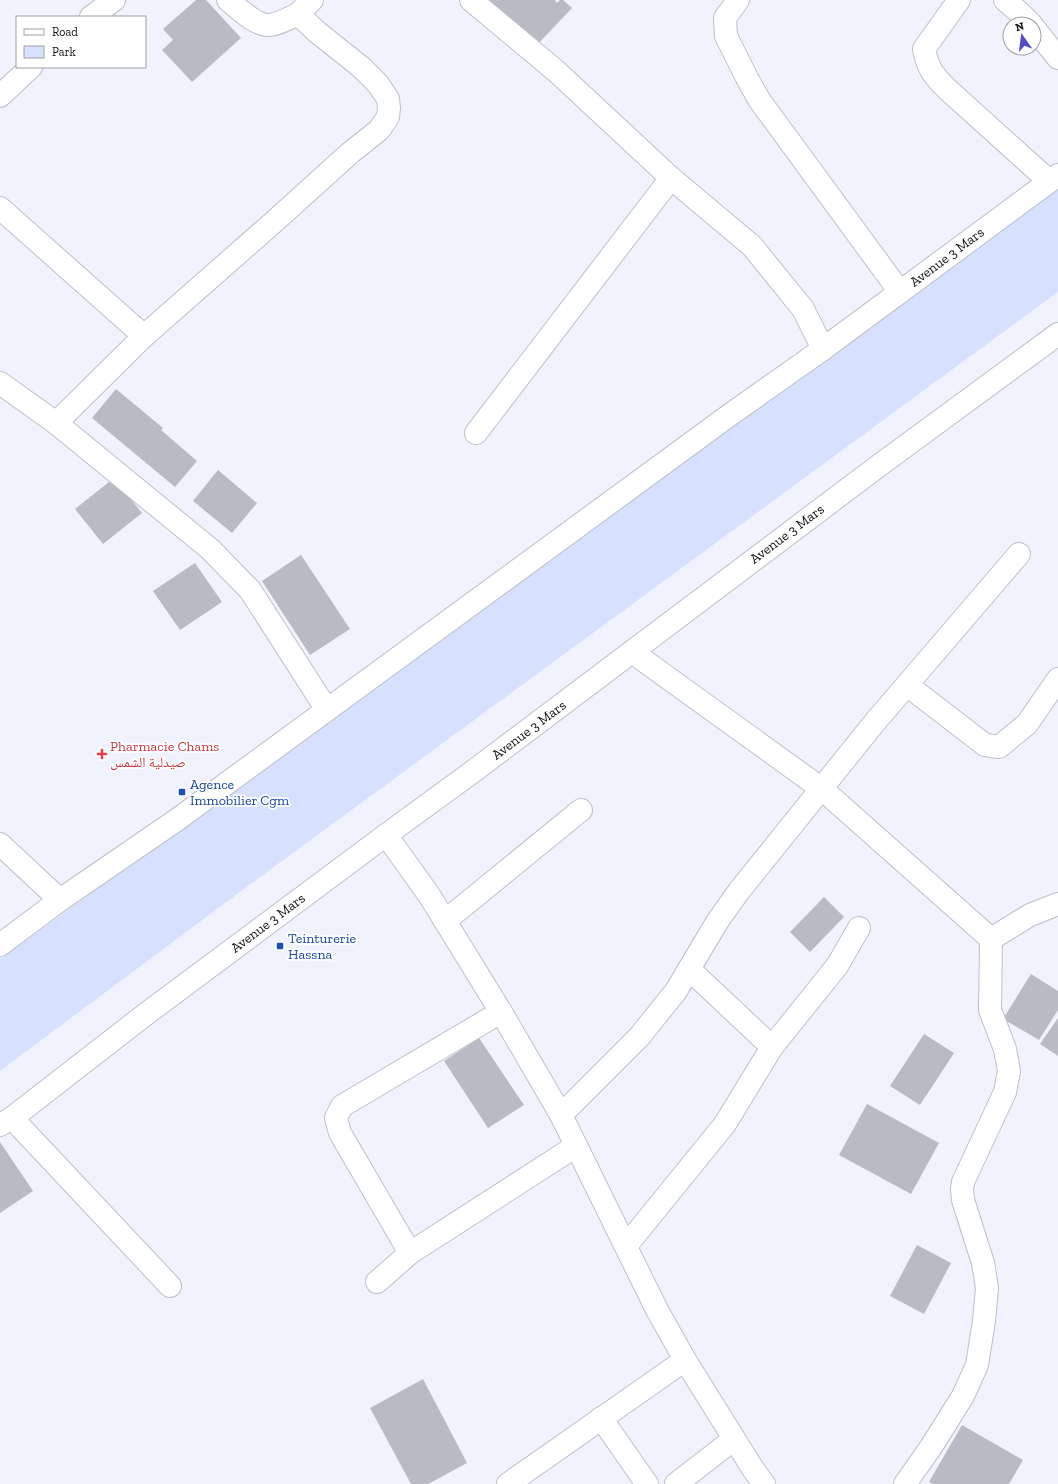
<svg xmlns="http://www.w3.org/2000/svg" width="1058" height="1484" viewBox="0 0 1058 1484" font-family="'Zilla Slab','Noto Naskh Arabic',serif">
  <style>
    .green { fill: #d7e1ff }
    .building { fill: #b8bbc4 }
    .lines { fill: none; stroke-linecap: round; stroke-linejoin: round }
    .minor-casing { stroke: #bdc0c9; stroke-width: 24 }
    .major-casing { stroke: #bdc0c9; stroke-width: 24 }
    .minor { stroke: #fff; stroke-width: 22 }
    .major { stroke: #fff; stroke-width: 22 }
    .health-dot { fill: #e0444e; stroke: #fff; stroke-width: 1.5 }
    .transit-dot { fill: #1a4fb4; stroke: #fff; stroke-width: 1.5 }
    .labels { text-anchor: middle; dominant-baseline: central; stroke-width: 3.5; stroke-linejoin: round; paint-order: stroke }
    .street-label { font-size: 14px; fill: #0f1013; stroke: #fff }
    .health-label { font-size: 14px; fill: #be3a42; stroke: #fff; text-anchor: start }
    .transit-label { font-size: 14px; fill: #164399; stroke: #fff; text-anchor: start }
  </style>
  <rect width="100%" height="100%" fill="#f0f3fd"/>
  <polygon class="green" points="1058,187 1058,292 252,883 0,1071 0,959 376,688"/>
  <g class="building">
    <polygon points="196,0 206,0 241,38 192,82 162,50 173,40 163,29"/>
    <polygon points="486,0 555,0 557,3 560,0 563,0 572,8 536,46"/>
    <polygon points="116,389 163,428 161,430 197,461 175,487 92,418"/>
    <polygon points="218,470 257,503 232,533 193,501"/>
    <polygon points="114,478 142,513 103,544 75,509"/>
    <polygon points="301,555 350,629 310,655 262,581"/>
    <polygon points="195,563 222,602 180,630 153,591"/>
    <polygon points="824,897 844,917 810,952 790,932"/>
    <polygon points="1031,974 1058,991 1058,1010 1039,1040 1003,1019"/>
    <polygon points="1058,1018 1058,1056 1040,1044"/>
    <polygon points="924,1034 954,1053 920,1105 890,1086"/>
    <polygon points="479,1038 524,1105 488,1128 444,1061"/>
    <polygon points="867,1104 939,1143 911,1194 839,1155"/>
    <polygon points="0,1142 33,1191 0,1213"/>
    <polygon points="917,1245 951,1263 924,1314 890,1296"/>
    <polygon points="423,1379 467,1463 428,1484 411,1484 370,1408"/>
    <polygon points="962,1425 1023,1460 1009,1484 933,1484 929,1482"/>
  </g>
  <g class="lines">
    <g class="minor-casing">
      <g id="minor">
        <polyline points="471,0 556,71 671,178 752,246 803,309 823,349"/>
        <polyline points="738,0 725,18 726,36 748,80 760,101 900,292"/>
        <path d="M959 0 924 49C928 69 933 75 947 89L1049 181"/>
        <polyline points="1005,0 1021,14 1031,24"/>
        <polyline points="298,14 312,0"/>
        <polyline points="91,17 114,0"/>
        <polyline points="1034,28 1058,58"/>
        <polyline points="0,96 31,67"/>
        <polyline points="0,208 144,336"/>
        <polyline points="0,383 56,423 210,549 250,590 327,710"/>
        <path d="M56 423 144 336 276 220 350 153 379 130 388 117 389 108 388 99 378 84 361 67 317 32 298 14C289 18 278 25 268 25 255 25 238 8 228 0"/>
        <polyline points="476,433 671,178"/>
        <polyline points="632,652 822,789 991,939 990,1010 1005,1049 1009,1071 1005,1092 963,1182 962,1189 963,1200 983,1263 987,1288 984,1321 977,1365 963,1396 931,1447 905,1484"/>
        <polyline points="907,685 985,745 999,747 1027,724 1058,679"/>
        <polyline points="386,835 429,895 501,1012 561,1115 656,1308 685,1360 753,1469 764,1484"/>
        <polyline points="0,844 60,900"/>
        <polyline points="445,921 581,810"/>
        <polyline points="991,939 1030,915 1058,904"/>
        <polyline points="689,969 772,1047"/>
        <polyline points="561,1115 639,1037 676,991 717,922 739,891 875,722 1019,554"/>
        <polyline points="12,1118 170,1286"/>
        <polyline points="626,1246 725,1124 772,1047 837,966 859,928"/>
        <polyline points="410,1253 340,1133 336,1118 342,1106 501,1012"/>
        <polyline points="377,1282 410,1253 576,1146"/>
        <polyline points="601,1418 647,1484"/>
        <polyline points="508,1484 685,1360"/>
        <polyline points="676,1484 734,1439"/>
      </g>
    </g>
    <g class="major-casing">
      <g id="major">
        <polyline points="0,945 60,900 178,819 731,414 823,349 1058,175"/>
        <polyline points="0,1125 12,1118 142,1017 386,835 475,770 877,467 1058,334"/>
      </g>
    </g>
    <use href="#minor" class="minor"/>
    <use href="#major" class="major"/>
  </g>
  <path class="health-dot" d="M100 748h4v4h4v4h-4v4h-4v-4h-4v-4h4z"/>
  <g class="transit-dot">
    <rect x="178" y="788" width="8" height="8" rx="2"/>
    <rect x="276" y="942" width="8" height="8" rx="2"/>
  </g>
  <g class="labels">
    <g class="street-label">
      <text transform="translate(947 257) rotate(-37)">Avenue 3 Mars</text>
      <text transform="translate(787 534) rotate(-37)">Avenue 3 Mars</text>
      <text transform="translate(529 730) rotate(-37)">Avenue 3 Mars</text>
      <text transform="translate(268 923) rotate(-37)">Avenue 3 Mars</text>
    </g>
    <g class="health-label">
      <text x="110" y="746">Pharmacie Chams<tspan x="110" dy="16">صيدلية الشمس</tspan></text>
    </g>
    <g class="transit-label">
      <text x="190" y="784">Agence<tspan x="190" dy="16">Immobilier Cgm</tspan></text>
      <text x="288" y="938">Teinturerie<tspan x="288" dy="16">Hassna</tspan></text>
    </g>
  </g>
  <rect x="16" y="16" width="130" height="52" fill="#ffffff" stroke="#9f9fa1"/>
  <rect x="24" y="29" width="20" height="6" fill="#ffffff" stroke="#9f9fa1"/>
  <text x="52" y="36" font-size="12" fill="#0f1013">Road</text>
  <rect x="24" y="46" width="20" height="12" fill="#d7e1ff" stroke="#9f9fa1"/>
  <text x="52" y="56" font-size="12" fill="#0f1013">Park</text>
  <g transform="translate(1022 36) rotate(346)"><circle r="19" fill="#ffffff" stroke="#9f9fa1"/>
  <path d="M0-3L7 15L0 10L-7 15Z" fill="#574bc3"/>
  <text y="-6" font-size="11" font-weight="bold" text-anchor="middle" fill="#0f1013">N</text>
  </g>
</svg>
